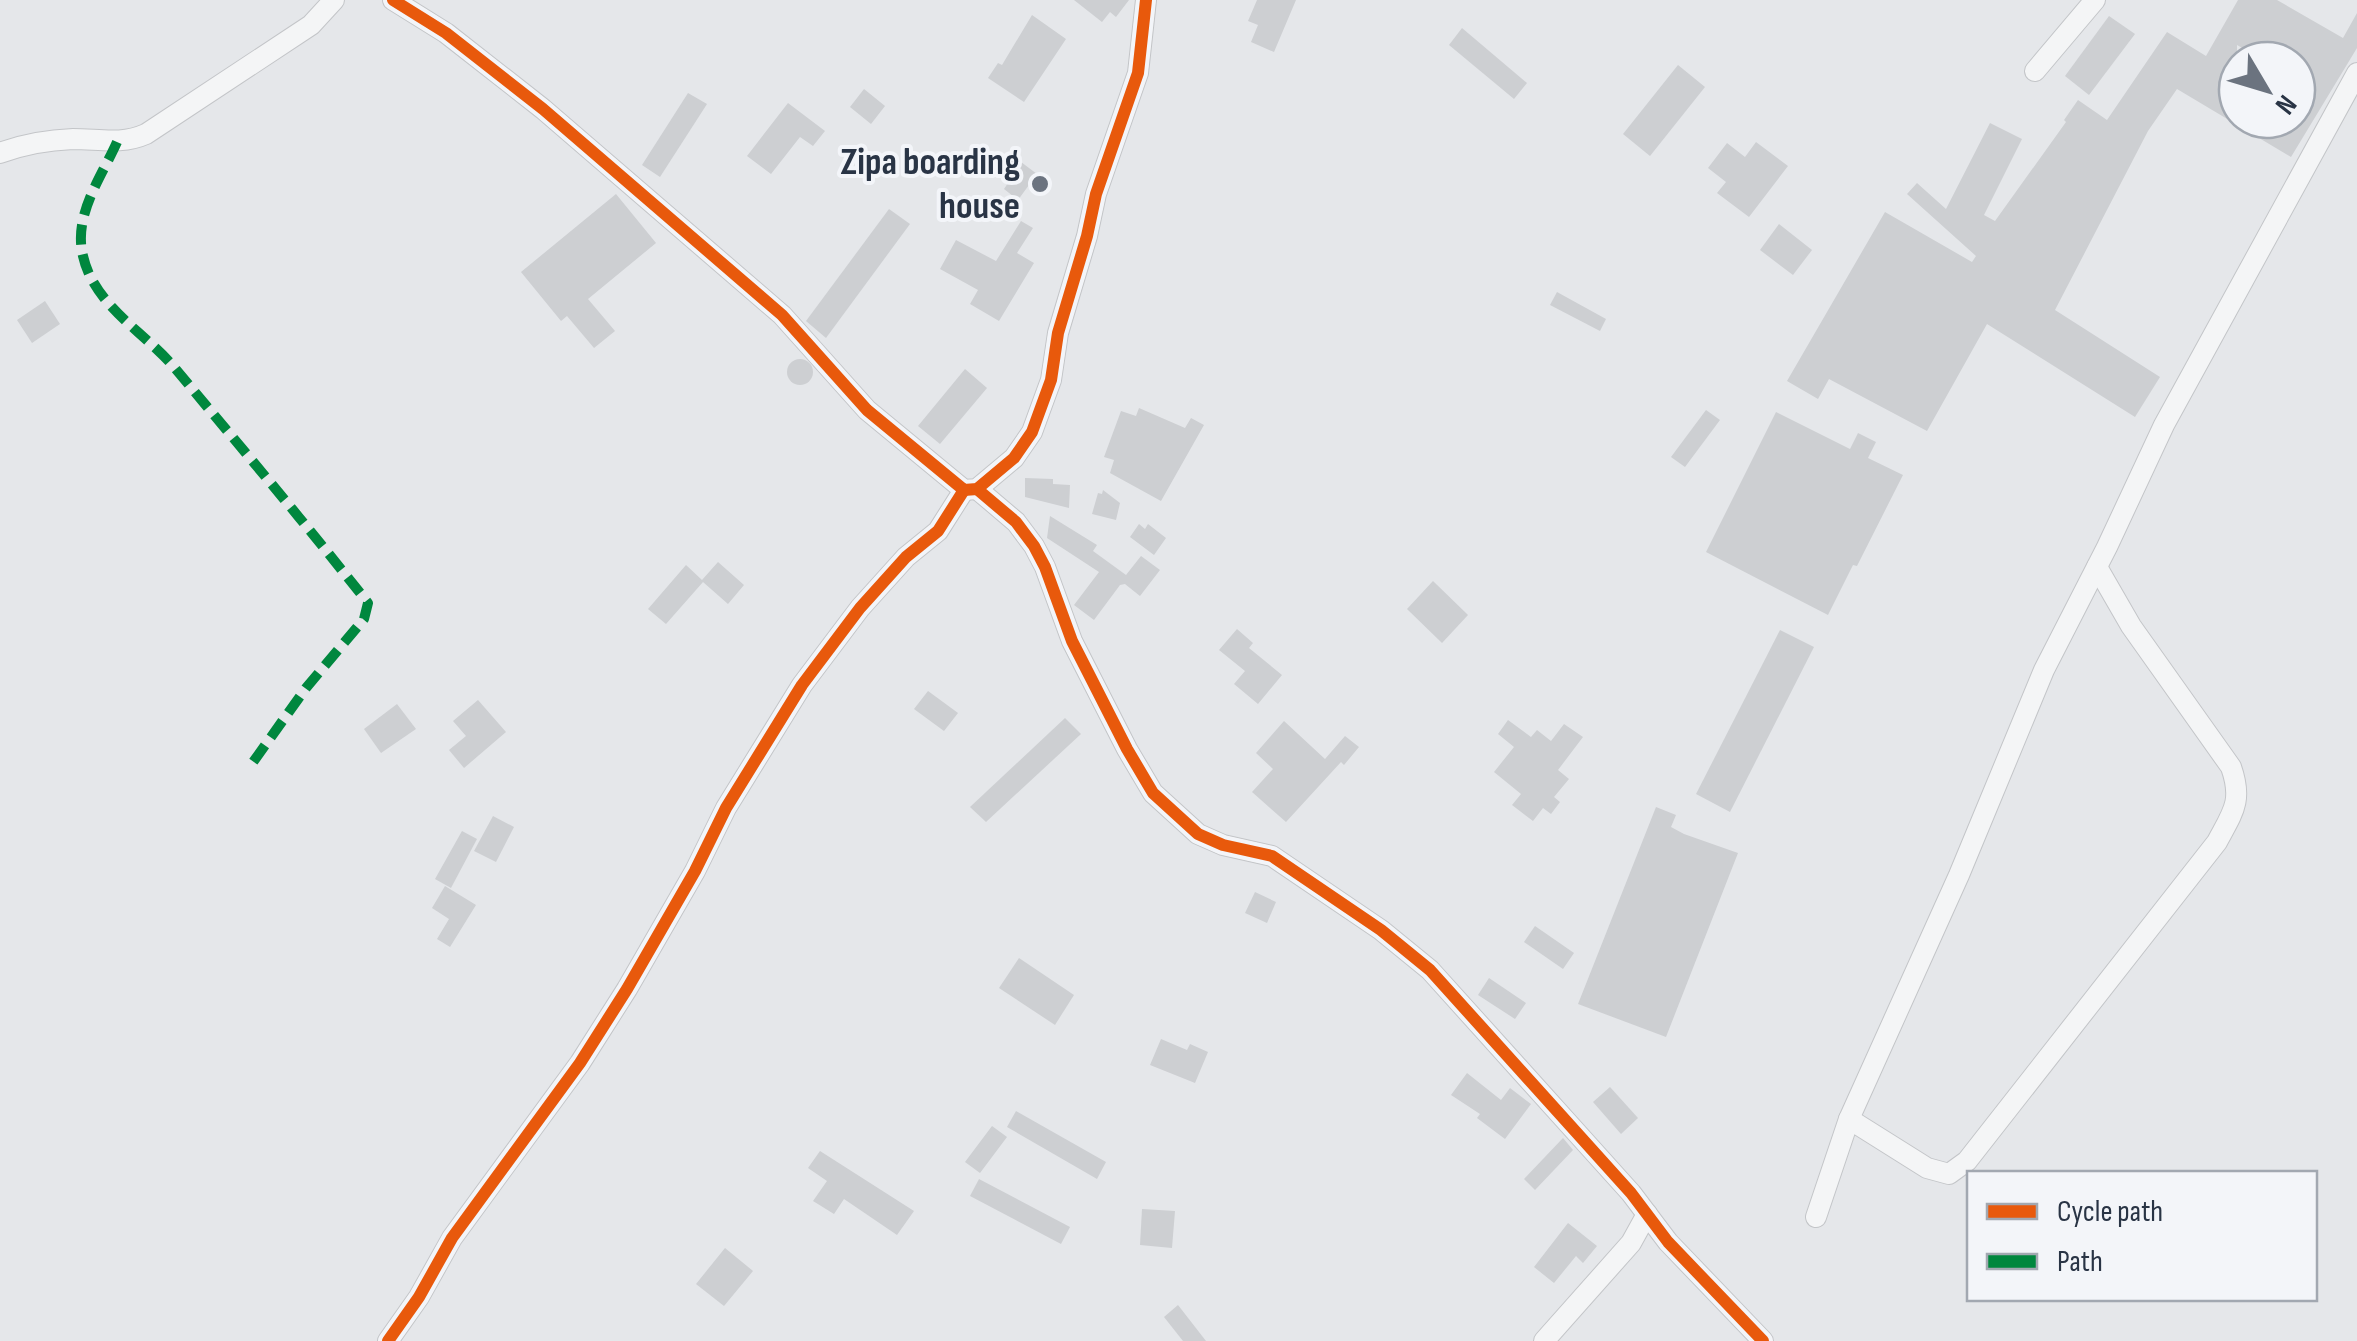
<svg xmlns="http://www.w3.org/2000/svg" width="2357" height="1341" viewBox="0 0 2357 1341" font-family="'Sofia Sans Condensed',sans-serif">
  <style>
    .building { fill: #cdcfd2; fill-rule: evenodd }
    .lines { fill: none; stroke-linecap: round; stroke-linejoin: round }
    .minor-casing { stroke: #c3c5c8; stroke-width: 22 }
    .minor { stroke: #f4f5f6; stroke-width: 20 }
    .quiet { stroke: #00873e; stroke-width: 10; stroke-dasharray: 20 10; stroke-linecap: butt }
    .cycleway-casing { stroke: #f3f5f9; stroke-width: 19 }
    .cycleway { stroke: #e8590c; stroke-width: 12 }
    .poi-dot { fill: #6b737f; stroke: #f3f5f9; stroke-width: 4 }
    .labels { text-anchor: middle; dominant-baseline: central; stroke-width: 8; stroke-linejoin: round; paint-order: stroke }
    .poi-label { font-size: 38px; font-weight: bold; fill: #293445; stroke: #f3f5f9; text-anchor: end }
  </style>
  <rect width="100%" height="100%" fill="#e5e7ea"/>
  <g class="building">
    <polygon points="1074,0 1129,0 1116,17 1110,12 1102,22"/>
    <polygon points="1257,0 1296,0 1274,52 1251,42 1258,25 1248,21"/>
    <path d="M2238 0H2277L2343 38 2357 13V48L2291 157 2177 89 2148 131 2055 310 2160 377 2135 417 1987 324 1927 431 1829 379 1818 399 1787 381 1885 212 1972 262 1976 256 1907 194 1917 183 1946 209 1990 123 2022 139 1984 215 1995 221 2066 122 2064 120 2078 100 2107 120 2167 32 2206 56ZM2237 45 2263 60H2297V120H2237Z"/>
    <polygon points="1032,15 1066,39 1024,102 988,78 998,63 1002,65"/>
    <polygon points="2109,16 2135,34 2089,95 2065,76"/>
    <polygon points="1462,28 1527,83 1514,99 1449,45"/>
    <polygon points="1678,65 1705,87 1650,156 1623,134"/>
    <polygon points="864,89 885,106 871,124 850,107"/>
    <polygon points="688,93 707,104 660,177 642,165"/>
    <polygon points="788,103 825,131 813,146 800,137 771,174 747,156"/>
    <polygon points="1756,142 1788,166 1749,217 1717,193 1726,182 1708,168 1727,143 1745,157"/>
    <polygon points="1021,162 1037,174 1018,200 1004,189 1008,183 1001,178 1011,165 1016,168"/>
    <polygon points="616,194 656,243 588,299 615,331 594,348 567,316 561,321 521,272"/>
    <polygon points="889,209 910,224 826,338 806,321"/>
    <polygon points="1021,221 1033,228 1017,253 1034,263 999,321 970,304 978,290 940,269 956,240 996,261"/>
    <polygon points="1779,224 1812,250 1793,275 1760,250"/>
    <polygon points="1557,292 1606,319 1600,331 1550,305"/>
    <polygon points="45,301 60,324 32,343 17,320"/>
    <circle cx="800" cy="372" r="13"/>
    <polygon points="965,369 987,388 940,444 918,426"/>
    <polygon points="1139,408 1185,428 1191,418 1204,425 1161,501 1110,473 1114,460 1104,457 1121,411 1136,416"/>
    <polygon points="1706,410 1720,420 1685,467 1671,457"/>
    <polygon points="1776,412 1850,449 1858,433 1876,442 1868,458 1903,475 1857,566 1853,565 1828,615 1706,552"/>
    <polygon points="1025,478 1053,479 1053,484 1070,485 1069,508 1025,497"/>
    <polygon points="1103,490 1120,503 1116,520 1092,514 1098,493 1102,494"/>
    <polygon points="1050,516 1097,545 1093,551 1126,575 1141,556 1160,570 1140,596 1125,584 1120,585 1094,620 1074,605 1099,572 1047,538"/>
    <polygon points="1139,524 1145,529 1148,524 1166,538 1154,555 1130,537"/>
    <polygon points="718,562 744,585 728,604 703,582 666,624 648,609 686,565 702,580"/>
    <polygon points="1433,581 1468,615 1442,643 1407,609"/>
    <polygon points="1237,629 1253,643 1249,648 1282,675 1258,704 1234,684 1245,671 1219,650"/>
    <polygon points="1780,630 1814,647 1730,812 1696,794"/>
    <polygon points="928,691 958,713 944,731 914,709"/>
    <polygon points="478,700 506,732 464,768 449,750 466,736 453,721"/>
    <polygon points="397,704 416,729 381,753 364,729"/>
    <polygon points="1065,718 1081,734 986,822 970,807"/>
    <polygon points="1508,720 1531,737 1537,730 1551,741 1564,724 1583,737 1558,770 1569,779 1554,797 1560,802 1551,814 1543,808 1533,821 1512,805 1521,794 1494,772 1514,747 1498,734"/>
    <polygon points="1284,721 1325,759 1345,736 1359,747 1344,765 1341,762 1286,822 1252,792 1273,769 1256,753"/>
    <polygon points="1656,807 1676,815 1671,827 1684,834 1738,853 1666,1037 1578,1004"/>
    <polygon points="493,816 514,827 496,862 474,851"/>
    <polygon points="462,831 477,839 451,888 435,879"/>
    <polygon points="445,886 476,905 450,947 437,939 449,919 432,908"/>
    <polygon points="1255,892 1276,902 1267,923 1245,913"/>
    <polygon points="1535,926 1574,953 1563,969 1524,942"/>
    <polygon points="1019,958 1074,995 1055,1025 999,988"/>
    <polygon points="1489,978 1526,1003 1515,1019 1478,995"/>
    <polygon points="1161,1039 1187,1050 1190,1044 1208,1052 1195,1083 1150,1065"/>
    <polygon points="1467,1073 1501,1100 1510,1088 1531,1104 1505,1139 1477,1118 1480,1114 1451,1095"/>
    <polygon points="1610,1087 1638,1118 1621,1134 1593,1102"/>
    <polygon points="1016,1111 1106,1162 1097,1179 1007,1127"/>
    <polygon points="992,1126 1007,1137 980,1173 965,1162"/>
    <polygon points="1563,1138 1573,1150 1535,1190 1524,1179"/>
    <polygon points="820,1151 914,1211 897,1235 844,1199 834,1214 813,1201 827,1181 808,1168"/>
    <polygon points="979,1179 1070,1227 1061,1244 970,1196"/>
    <polygon points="1142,1209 1175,1211 1172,1248 1140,1245"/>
    <polygon points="1568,1223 1597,1246 1583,1263 1576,1256 1554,1283 1534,1267"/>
    <polygon points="725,1248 753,1271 724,1306 696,1284"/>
    <polygon points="1178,1305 1206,1341 1183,1341 1164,1317"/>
  </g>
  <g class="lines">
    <g class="minor-casing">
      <g id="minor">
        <polyline points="393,0 446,33 543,109 782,315 867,410 964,490 977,489 1014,458 1032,432 1051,380 1058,333 1087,236 1096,194 1138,73 1146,0"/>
        <polyline points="2035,71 2095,0"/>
        <path d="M0 153C24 144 47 140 73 139 99 139 121 145 146 134L311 25 334 0"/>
        <polyline points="977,489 1016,522 1034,546 1045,567 1072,641 1127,749 1153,793 1198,834 1223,845 1272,856 1381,930 1430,970 1631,1193 1668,1242 1763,1341"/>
        <path d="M1849 1119 1927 1168 1949 1174 1967 1161 2217 842C2233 812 2243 801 2231 767L2131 626 2097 567"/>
        <polyline points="1816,1217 1849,1119 1959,875 2044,670 2107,547 2164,425 2357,73"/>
        <polyline points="388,1341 419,1297 452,1238 580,1063 627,989 695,871 726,808 802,685 860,608 906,557 938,531 964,490"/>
        <polyline points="1544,1341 1631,1243 1647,1214"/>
      </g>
    </g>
    <use href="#minor" class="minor"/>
    <path class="quiet" d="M117 142C101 178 73 215 83 256 94 305 143 331 174 367 239 445 305 523 368 603L364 619 306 688 251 765"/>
    <g class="cycleway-casing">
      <g id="cycleway">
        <polyline points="393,0 446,33 543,109 782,315 867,410 964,490 977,489 1014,458 1032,432 1051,380 1058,333 1087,236 1096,194 1138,73 1146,0"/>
        <polyline points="977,489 1016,522 1034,546 1045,567 1072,641 1127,749 1153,793 1198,834 1223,845 1272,856 1381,930 1430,970 1631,1193 1668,1242 1763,1341"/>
        <polyline points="388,1341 419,1297 452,1238 580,1063 627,989 695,871 726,808 802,685 860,608 906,557 938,531 964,490"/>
      </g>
    </g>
    <use href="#cycleway" class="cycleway"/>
  </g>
  <circle class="poi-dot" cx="1040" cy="184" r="10"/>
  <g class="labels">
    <g class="poi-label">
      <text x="1020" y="162">Zipa boarding<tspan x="1020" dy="44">house</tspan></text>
    </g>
  </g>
  <rect x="1967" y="1171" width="350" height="130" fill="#f3f5f9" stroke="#a2a8b1" stroke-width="2.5"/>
  <rect x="1987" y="1204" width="50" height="15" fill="#e8590c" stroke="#a2a8b1" stroke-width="2.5"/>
  <text x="2057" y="1221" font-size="30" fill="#293445">Cycle path</text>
  <rect x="1987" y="1254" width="50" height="15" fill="#00873e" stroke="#a2a8b1" stroke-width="2.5"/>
  <text x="2057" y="1271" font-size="30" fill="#293445">Path</text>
  <g transform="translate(2267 90) rotate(128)"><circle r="48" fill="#f3f5f9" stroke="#a2a8b1" stroke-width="2.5"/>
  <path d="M0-8L18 38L0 25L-18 38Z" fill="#6b737f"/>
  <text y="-15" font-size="28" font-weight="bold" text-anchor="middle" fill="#293445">N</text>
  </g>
</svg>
